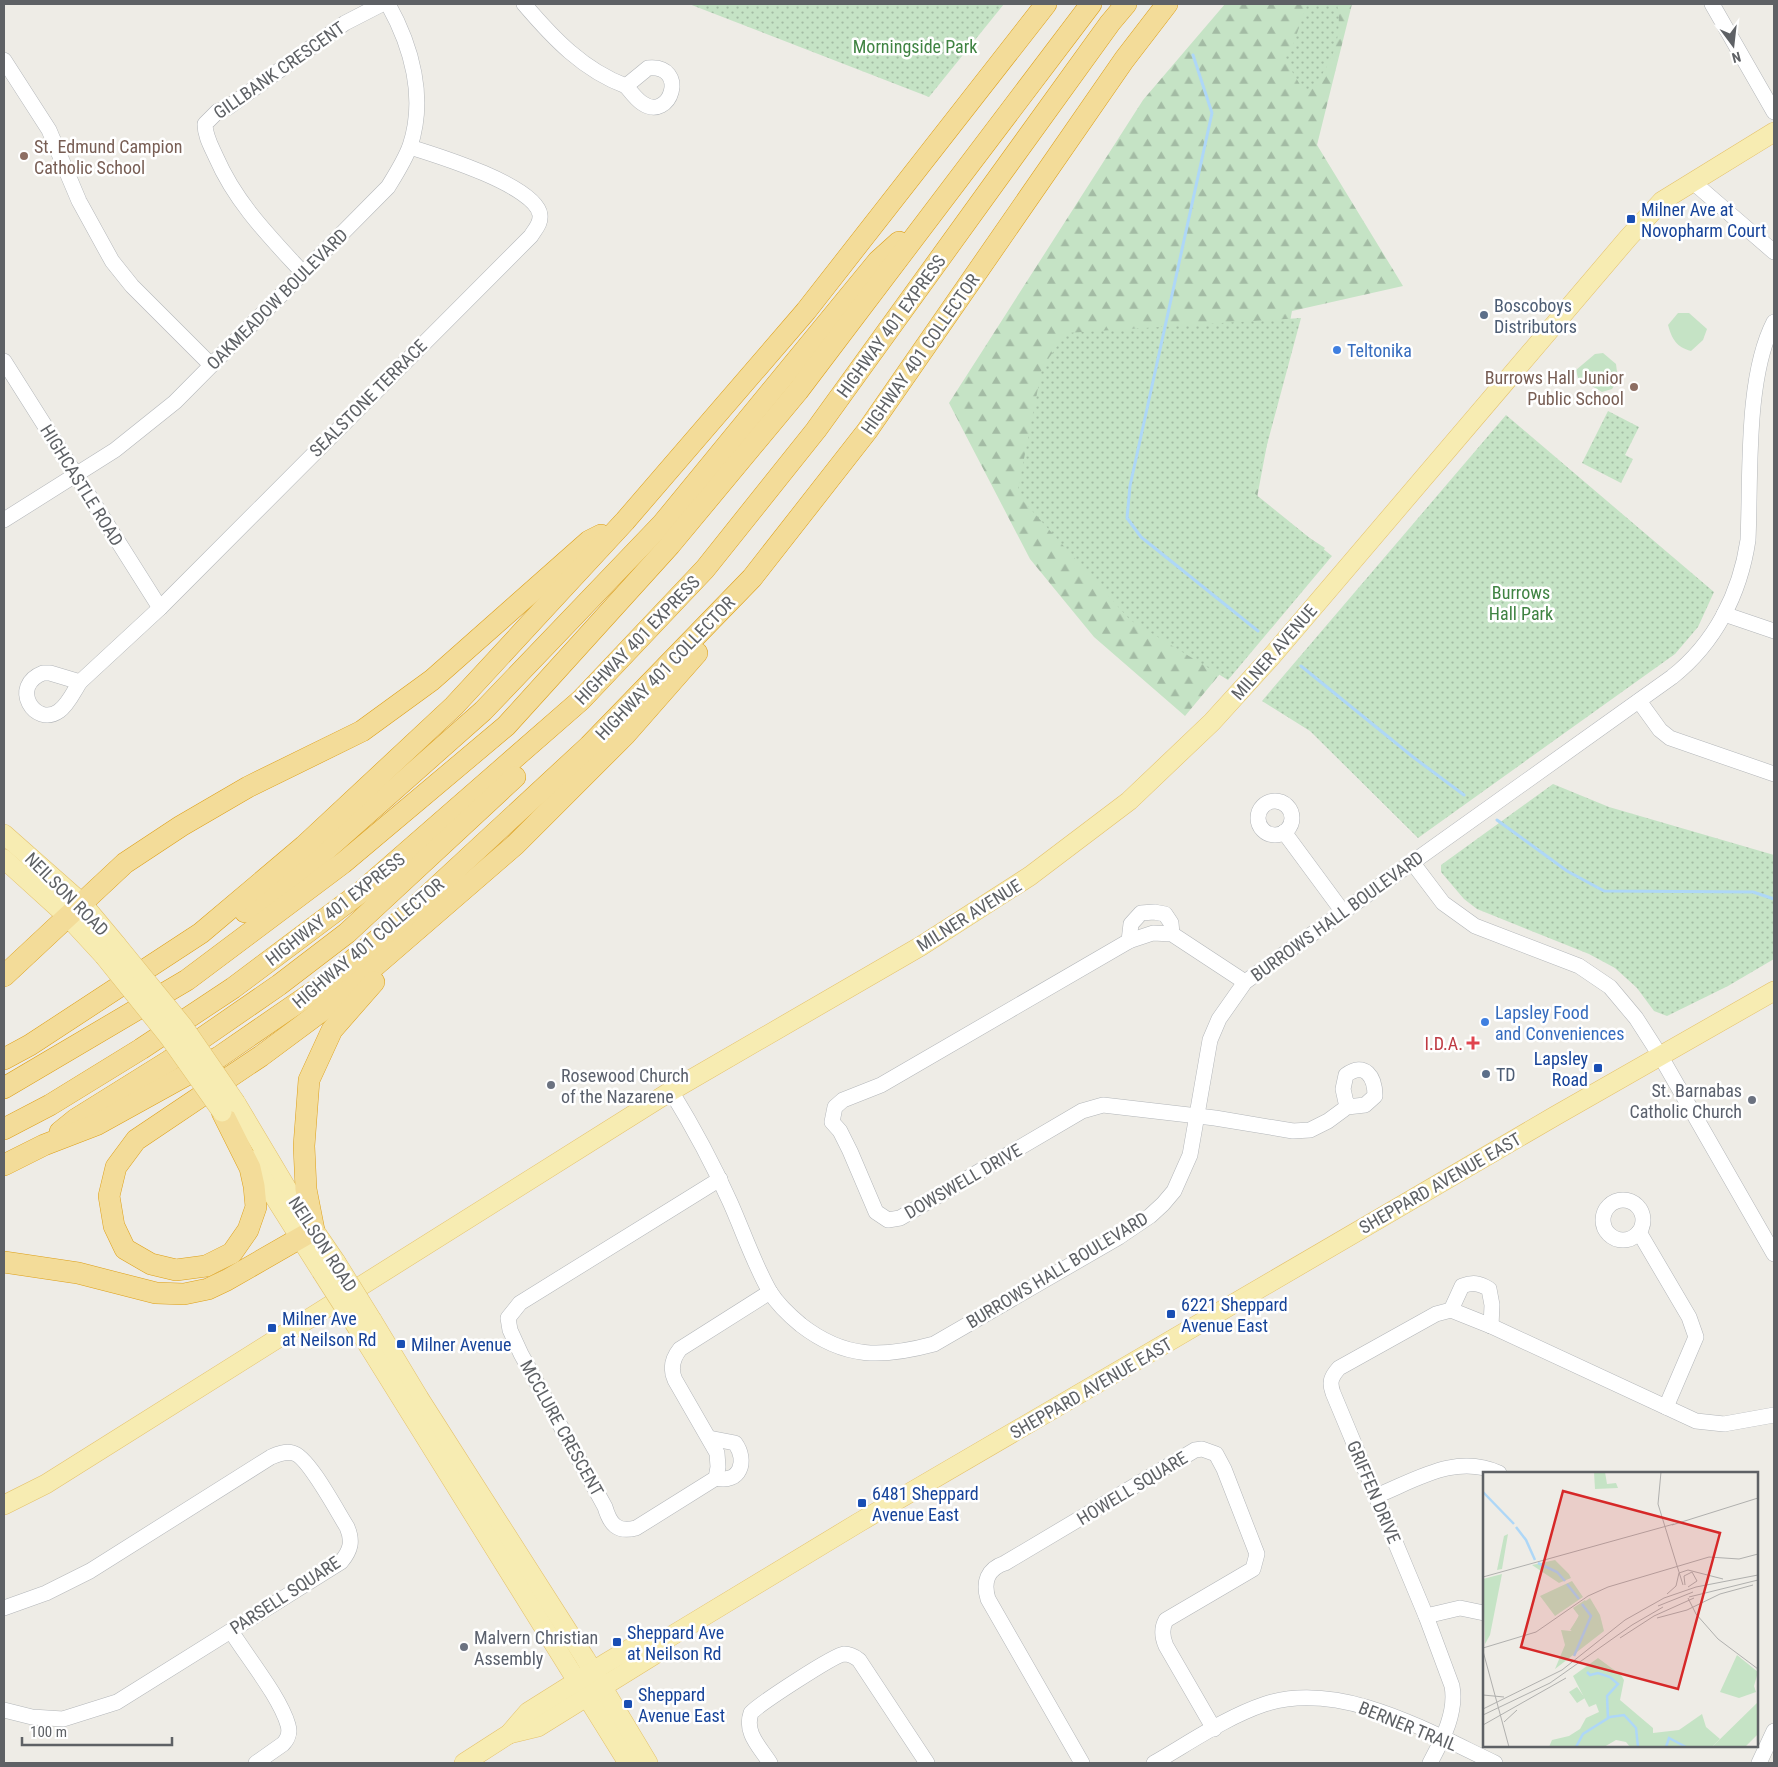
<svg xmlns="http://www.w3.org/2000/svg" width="1778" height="1767" viewBox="0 0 1778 1767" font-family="'Roboto Condensed',sans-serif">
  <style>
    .grass { fill: #c5e3c5 }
    .forest { fill: url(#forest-firs) }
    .park { fill: url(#park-dots) }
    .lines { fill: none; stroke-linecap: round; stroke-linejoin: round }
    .stream { stroke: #aed7f7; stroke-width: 3 }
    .minor-casing { stroke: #b3b6b9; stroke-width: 16 }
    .major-casing { stroke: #e4c16a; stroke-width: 20 }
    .highway-casing { stroke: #dd9f17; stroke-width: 22 }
    .minor { stroke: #fff; stroke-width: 15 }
    .major { stroke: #f7ecb2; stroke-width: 19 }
    .highway { stroke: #f3dc99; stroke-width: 21 }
    .major-bridge-casing { stroke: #e4c16a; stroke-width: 20; stroke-linecap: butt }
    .major-bridge { stroke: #f7ecb2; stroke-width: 19 }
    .education-dot { fill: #8d6e63; stroke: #fff; stroke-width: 2 }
    .transit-dot { fill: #1a4fb4; stroke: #fff; stroke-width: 2 }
    .service-dot { fill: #5c6f8a; stroke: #fff; stroke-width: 2 }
    .shop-dot { fill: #3f7fe0; stroke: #fff; stroke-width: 2 }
    .health-dot { fill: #e0444e; stroke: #fff; stroke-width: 2 }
    .worship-dot { fill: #6b7280; stroke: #fff; stroke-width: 2 }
    .labels { text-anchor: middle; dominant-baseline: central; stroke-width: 5; stroke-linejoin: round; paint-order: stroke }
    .park-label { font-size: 18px; fill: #3f8342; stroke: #fff }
    .street-label { font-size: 18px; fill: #5e6165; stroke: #fff }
    .education-label { font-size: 18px; fill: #785e54; stroke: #fff; text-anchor: start }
    .transit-label { font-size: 18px; fill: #164399; stroke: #fff; text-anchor: start }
    .service-label { font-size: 18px; fill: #4e5e75; stroke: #fff; text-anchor: start }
    .shop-label { font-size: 18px; fill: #366cbe; stroke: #fff; text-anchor: start }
    .health-label { font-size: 18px; fill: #be3a42; stroke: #fff; text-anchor: end }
    .worship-label { font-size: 18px; fill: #5b616d; stroke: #fff; text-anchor: start }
    .inset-river { fill: none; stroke: #aed7f7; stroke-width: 2.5 }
    .inset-road { fill: none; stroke: #b0b0ae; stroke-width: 1 }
    .view { fill: #d62828; fill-opacity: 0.15; stroke: #d62828; stroke-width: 2.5 }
    .inset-edge { fill: none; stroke: #5e6165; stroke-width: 2.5 }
  </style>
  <defs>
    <pattern id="forest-firs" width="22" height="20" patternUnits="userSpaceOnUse" patternTransform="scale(1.25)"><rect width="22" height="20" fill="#c5e3c5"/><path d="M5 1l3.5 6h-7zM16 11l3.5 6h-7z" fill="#a3bba4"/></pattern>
    <pattern id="park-dots" width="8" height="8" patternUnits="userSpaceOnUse" patternTransform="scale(1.25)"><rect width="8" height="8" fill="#c5e3c5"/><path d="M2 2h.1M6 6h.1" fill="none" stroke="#a3bba4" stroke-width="1.8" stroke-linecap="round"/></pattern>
  </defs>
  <rect width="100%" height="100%" fill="#eeece6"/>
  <g class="grass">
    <path d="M1678 313H1689L1707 329 1703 340 1691 351C1676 347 1672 339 1668 325Z"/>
    <polygon points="1603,353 1616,364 1618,380 1612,389 1602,392 1578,378 1576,370 1595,354"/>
  </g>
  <polygon class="forest" points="1225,4 1352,4 1317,145 1403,286 1292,311 1256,503 1325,548 1185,716 1094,637 1030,559 949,403 1143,100"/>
  <g class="park">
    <polygon points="689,4 1004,4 929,97"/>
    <path d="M1307 4H1337C1344 37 1331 71 1305 93L1284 58 1291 51Z"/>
    <polygon points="1301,318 1254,493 1332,556 1228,680 1130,620 1017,494 1042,368 1066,333"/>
    <polygon points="1608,411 1639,427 1625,455 1633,459 1621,483 1582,463"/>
    <polygon points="1506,415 1714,592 1698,627 1675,654 1418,838 1310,731 1262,701"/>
    <polygon points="1553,784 1609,807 1774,855 1774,959 1728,986 1667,1016 1654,1011 1637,988 1615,968 1589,954 1477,909 1464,899 1441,872 1441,865"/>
  </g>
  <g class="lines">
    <g class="stream">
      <polyline points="1193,55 1212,113 1130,486 1127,518 1141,537 1258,631"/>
      <polyline points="1301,666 1413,757 1464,795"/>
      <polyline points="1497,820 1567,871 1604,891 1753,892 1774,899"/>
    </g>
    <g class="minor-casing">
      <g id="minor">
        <path d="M524 4C553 38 583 70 626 86"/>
        <polyline points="1712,4 1774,112"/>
        <polyline points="4,60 49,130 79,201 112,261 132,286 211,365"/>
        <path d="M648 68C689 64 671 123 642 103 636 99 631 92 626 86Z"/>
        <polyline points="1693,182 1774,252"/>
        <path d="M303 273C269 236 236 203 216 157 211 146 205 136 205 124L218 111 227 108 345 23 382 4"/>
        <polyline points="4,361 160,608"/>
        <path d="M4 520 115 450 175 402 388 187C396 174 405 160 410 146 426 98 412 47 388 4"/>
        <polyline points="1724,614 1774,631"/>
        <path d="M43 673H50L80 682C74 691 68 705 59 711 35 728 9 686 43 673Z"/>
        <path d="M80 682 160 608 531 236C535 229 541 224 540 215 537 186 436 155 410 147"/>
        <polyline points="1639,701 1660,730 1670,738 1774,774"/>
        <circle cx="1275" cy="818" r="17"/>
        <polyline points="1284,832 1343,912"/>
        <polyline points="1412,862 1443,903 1475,926 1579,966 1610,987 1636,1018 1661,1057 1774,1254"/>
        <polyline points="1129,941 1131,924 1141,913 1154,912 1165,914 1171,923 1172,934"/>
        <path d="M1245 982 1172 934 1153 933 1129 941 881 1085 843 1100 835 1107 832 1122 840 1131 850 1151 876 1212 888 1220 900 1218 1082 1111 1103 1105 1215 1118 1293 1131 1310 1130 1328 1121 1347 1107 1365 1105 1375 1096C1375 1077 1365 1061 1346 1075L1343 1089 1347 1107"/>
        <path d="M671 1091C693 1127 713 1164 730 1202 743 1231 754 1264 770 1292 778 1305 789 1315 801 1325 845 1359 882 1358 934 1344L1119 1237 1150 1216 1163 1204 1174 1191 1190 1155 1210 1040 1219 1019 1245 982 1672 677C1715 643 1740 594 1748 540 1751 476 1745 378 1774 322"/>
        <path d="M720 1179 520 1303 508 1318 510 1330 521 1354 605 1507C610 1524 617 1533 636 1528L716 1478 718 1467 717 1453 675 1380C670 1369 672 1359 680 1349L770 1292"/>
        <circle cx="1623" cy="1220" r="20"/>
        <polyline points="1639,1232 1689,1317 1696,1337 1666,1407"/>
        <path d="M1451 1310 1462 1286C1473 1282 1479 1283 1489 1289L1492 1305 1491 1326"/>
        <path d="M709 1438 735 1443C748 1461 740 1484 716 1478"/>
        <path d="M1376 1496C1416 1480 1456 1453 1499 1473"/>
        <path d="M4 1608 46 1593 90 1571 271 1457C278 1454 285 1451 293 1453 308 1456 338 1513 347 1527 353 1541 351 1550 341 1562L117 1702 63 1719 32 1717 4 1710"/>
        <polyline points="1426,1616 1460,1608 1484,1613"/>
        <path d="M231 1631C247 1657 280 1697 288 1725 290 1732 288 1739 283 1744L256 1763"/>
        <path d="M770 1763C760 1747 744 1733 751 1713 759 1704 834 1655 844 1654 850 1654 854 1656 859 1660L927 1763"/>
        <path d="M1082 1763 988 1599C983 1582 987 1569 1005 1563L1195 1450 1202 1449 1216 1454 1224 1469 1257 1554 1253 1569 1166 1620C1161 1629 1162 1637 1166 1646L1214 1729"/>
        <path d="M1154 1763C1189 1743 1226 1717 1265 1704 1341 1680 1427 1731 1495 1763"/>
        <path d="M1430 1763C1442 1740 1457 1713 1452 1686L1426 1616 1333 1393C1329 1382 1331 1377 1339 1368L1436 1314 1451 1310 1491 1326 1696 1421 1724 1424 1774 1415"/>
        <polyline points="1759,1763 1774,1731"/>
      </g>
    </g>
    <g class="major-casing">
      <g id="major">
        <polyline points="4,834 82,903 117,945"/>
        <polyline points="4,859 68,917 104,956"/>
        <polyline points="236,1103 295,1202 336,1262"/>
        <polyline points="251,1160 321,1271"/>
        <polyline points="372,1320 419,1398 585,1658 648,1763"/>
        <polyline points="358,1329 628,1763"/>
        <polyline points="4,1505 46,1484 671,1091 921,946 1030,876 1129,801 1212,722 1271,657 1628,238 1662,201 1774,132"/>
        <polyline points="509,1734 538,1727 654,1655 668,1638 858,1523 1555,1116 1774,991"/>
        <polyline points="464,1763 509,1734 528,1712 606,1663 646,1639 668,1638"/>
      </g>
    </g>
    <g class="highway-casing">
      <g id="highway">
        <polyline points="245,912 317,858 483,711 663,523 878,261 899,242"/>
        <polyline points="4,976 125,863 181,826 248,787 362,731 432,680 589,541 601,535"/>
        <polyline points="4,1059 30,1045 201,933 304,846 454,706 625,521 806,311 1046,4"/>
        <polyline points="4,1088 187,980 343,863 506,726 670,545 798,391 1091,4"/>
        <polyline points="222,1112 250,1168 254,1186 256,1207 248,1230 232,1253 206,1266 176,1270 151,1264 125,1249 114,1226 109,1196 116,1167 136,1140 261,1056 331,1004 515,845 625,735 697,653"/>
        <polyline points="4,1129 50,1105 141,1049 233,988 361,892 581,700 705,569 816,430 1110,23 1126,4"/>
        <polyline points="60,1132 76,1119 169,1061 279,985 347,933 515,777"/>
        <polyline points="4,1165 44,1145 96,1125 219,1057 319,988 400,921 589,746 752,578 867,431 1124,60 1167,4"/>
        <polyline points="4,1262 78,1273 156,1293 184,1294 208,1289 227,1280 314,1230 306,1189 304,1146 309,1080 332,1030 374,982"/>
      </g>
    </g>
    <use href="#minor" class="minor"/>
    <use href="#major" class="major"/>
    <use href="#highway" class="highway"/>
    <g class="major-bridge-casing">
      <g id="major-bridge">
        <polyline points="117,945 183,1026 236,1103"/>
        <polyline points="104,956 169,1037 222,1112"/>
        <polyline points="336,1262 372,1320"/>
        <polyline points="321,1271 358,1329"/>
      </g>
    </g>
    <use href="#major-bridge" class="major-bridge"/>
  </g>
  <g class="education-dot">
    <circle cx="24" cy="156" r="5"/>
    <circle cx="1634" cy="387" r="5"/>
  </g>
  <g class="transit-dot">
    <rect x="1626" y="214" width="10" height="10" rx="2.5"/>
    <rect x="1593" y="1063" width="10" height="10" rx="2.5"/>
    <rect x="1166" y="1309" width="10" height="10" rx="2.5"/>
    <rect x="267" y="1323" width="10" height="10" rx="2.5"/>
    <rect x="396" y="1339" width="10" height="10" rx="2.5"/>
    <rect x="857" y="1498" width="10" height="10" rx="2.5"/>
    <rect x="612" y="1637" width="10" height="10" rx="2.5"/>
    <rect x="623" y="1699" width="10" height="10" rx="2.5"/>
  </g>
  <g class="service-dot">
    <circle cx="1484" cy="315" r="5"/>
    <circle cx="1486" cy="1074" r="5"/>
  </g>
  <g class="shop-dot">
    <circle cx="1337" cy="350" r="5"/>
    <circle cx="1485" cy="1022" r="5"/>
  </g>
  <path class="health-dot" d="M1470.5 1035.5h5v5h5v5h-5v5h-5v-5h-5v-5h5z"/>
  <g class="worship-dot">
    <circle cx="551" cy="1085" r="5"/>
    <circle cx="1752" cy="1100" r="5"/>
    <circle cx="464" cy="1647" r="5"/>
  </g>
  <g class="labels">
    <g class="park-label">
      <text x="915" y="46">Morningside Park</text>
      <text x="1521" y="592">Burrows<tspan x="1521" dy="21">Hall Park</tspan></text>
    </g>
    <g class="street-label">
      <text transform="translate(279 70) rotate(-35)">GILLBANK CRESCENT</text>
      <text transform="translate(277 299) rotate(-45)">OAKMEADOW BOULEVARD</text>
      <text transform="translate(891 326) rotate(-54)">HIGHWAY 401 EXPRESS</text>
      <text transform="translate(920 354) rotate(-55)">HIGHWAY 401 COLLECTOR</text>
      <text transform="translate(368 398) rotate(-45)">SEALSTONE TERRACE</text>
      <text transform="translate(82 485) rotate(58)">HIGHCASTLE ROAD</text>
      <text transform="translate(637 640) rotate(-46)">HIGHWAY 401 EXPRESS</text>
      <text transform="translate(1274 652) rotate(-49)">MILNER AVENUE</text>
      <text transform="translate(665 668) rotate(-46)">HIGHWAY 401 COLLECTOR</text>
      <text transform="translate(67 894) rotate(45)">NEILSON ROAD</text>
      <text transform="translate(335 909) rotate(-38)">HIGHWAY 401 EXPRESS</text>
      <text transform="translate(969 915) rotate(-32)">MILNER AVENUE</text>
      <text transform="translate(1337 916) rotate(-36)">BURROWS HALL BOULEVARD</text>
      <text transform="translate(368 943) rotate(-40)">HIGHWAY 401 COLLECTOR</text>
      <text transform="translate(963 1181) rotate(-30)">DOWSWELL DRIVE</text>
      <text transform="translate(1440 1183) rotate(-30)">SHEPPARD AVENUE EAST</text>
      <text transform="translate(323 1244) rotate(57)">NEILSON ROAD</text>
      <text transform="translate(1057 1270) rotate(-31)">BURROWS HALL BOULEVARD</text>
      <text transform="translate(1091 1388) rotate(-30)">SHEPPARD AVENUE EAST</text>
      <text transform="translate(562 1428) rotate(61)">MCCLURE CRESCENT</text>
      <text transform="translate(1132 1488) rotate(-31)">HOWELL SQUARE</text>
      <text transform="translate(1374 1492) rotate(67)">GRIFFEN DRIVE</text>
      <text transform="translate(285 1595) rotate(-33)">PARSELL SQUARE</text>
      <text transform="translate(1408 1726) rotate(22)">BERNER TRAIL</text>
    </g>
    <g class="education-label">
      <text x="34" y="146">St. Edmund Campion<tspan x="34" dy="21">Catholic School</tspan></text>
      <text x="1624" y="377" text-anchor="end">Burrows Hall Junior<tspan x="1624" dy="21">Public School</tspan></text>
    </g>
    <g class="transit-label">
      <text x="1641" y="209">Milner Ave at<tspan x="1641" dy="21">Novopharm Court</tspan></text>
      <text x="1588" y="1058" text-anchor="end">Lapsley<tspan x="1588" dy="21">Road</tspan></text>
      <text x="1181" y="1304">6221 Sheppard<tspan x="1181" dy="21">Avenue East</tspan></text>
      <text x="282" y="1318">Milner Ave<tspan x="282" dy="21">at Neilson Rd</tspan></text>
      <text x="411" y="1344">Milner Avenue</text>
      <text x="872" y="1493">6481 Sheppard<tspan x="872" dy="21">Avenue East</tspan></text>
      <text x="627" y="1632">Sheppard Ave<tspan x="627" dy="21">at Neilson Rd</tspan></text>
      <text x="638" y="1694">Sheppard<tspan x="638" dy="21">Avenue East</tspan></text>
    </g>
    <g class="service-label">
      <text x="1494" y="305">Boscoboys<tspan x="1494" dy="21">Distributors</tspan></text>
      <text x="1496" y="1074">TD</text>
    </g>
    <g class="shop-label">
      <text x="1347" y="350">Teltonika</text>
      <text x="1495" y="1012">Lapsley Food<tspan x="1495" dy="21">and Conveniences</tspan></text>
    </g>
    <g class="health-label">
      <text x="1463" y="1043">I.D.A.</text>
    </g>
    <g class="worship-label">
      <text x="561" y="1075">Rosewood Church<tspan x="561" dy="21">of the Nazarene</tspan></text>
      <text x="1742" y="1090" text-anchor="end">St. Barnabas<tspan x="1742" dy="21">Catholic Church</tspan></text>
      <text x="474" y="1637">Malvern Christian<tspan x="474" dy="21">Assembly</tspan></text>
    </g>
  </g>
  <g transform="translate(1483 1472)">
    <rect width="275" height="275" fill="#eeece6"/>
    <path d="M25 62 19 97 14 98 21 64ZM94 215 102 226 94 231 86 220ZM275 230V262L262 275H229Z" fill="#c5e3c5"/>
    <path d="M107 126 117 143 121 159 72 197 82 173 78 158 88 159 96 143 91 137Z" fill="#c5e3c5"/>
    <path d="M111 0H122L124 12 133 11 135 16 112 17ZM72 88 86 102 88 106 76 111 49 93ZM19 102 7 163 2 172 0 107ZM89 109 100 125 72 144 57 124ZM102 128 117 149 109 162 87 158 96 144 90 136ZM254 183 275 200 271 214 273 220 256 226 237 220ZM115 186 138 203 141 208 137 228 170 256V261L196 258 219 242 223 255 237 267 229 275H147L143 270 133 268 121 275H66L69 268 86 264 97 257 103 246 116 240 113 232 106 235 90 204Z" fill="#c5e3c5"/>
    <path class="inset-river" d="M0 20 31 52M33 55 43 68 52 88M55 91 74 100 82 109M84 112 96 127M91 184 108 144 99 132M104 200 107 203 115 201 127 205 135 212 124 224 125 247M93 275 100 262 127 245 141 243 153 256 155 275M183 275 186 266 203 275"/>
    <path class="inset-road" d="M178 0 175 32 200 113M189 53 275 26M0 105 191 52M202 113 201 104 209 100 214 109 205 115M184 122 193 114 196 101 205 98 240 107M206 125 275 108M205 126 213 142 235 167 275 197M175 134 210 120M0 139V156M174 146 204 138 237 122 270 113M137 166 171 144 211 126M0 176 53 160 105 124 125 115 226 85 256 87 275 82M0 179 26 275M0 223 21 225M0 237 79 198 142 148 181 126 213 115 275 103M0 243 67 211 149 153 180 135M21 250 34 238M0 253 83 206"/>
    <path class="view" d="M80 19 237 61 195 217 38 175Z"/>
    <rect width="275" height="275" class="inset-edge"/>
  </g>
  <rect width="1778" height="1767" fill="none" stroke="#5e6165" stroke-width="10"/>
  <g transform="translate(1733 45) rotate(165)" stroke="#ffffff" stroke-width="4" paint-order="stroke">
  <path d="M0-4L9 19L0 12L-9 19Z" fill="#5e6165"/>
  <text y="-8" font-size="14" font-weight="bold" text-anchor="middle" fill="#5e6165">N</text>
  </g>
  <path d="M22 1737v8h150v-8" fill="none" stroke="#5e6165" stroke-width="2.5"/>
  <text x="30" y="1737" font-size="15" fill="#5e6165" stroke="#ffffff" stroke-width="4" paint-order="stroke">100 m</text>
</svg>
